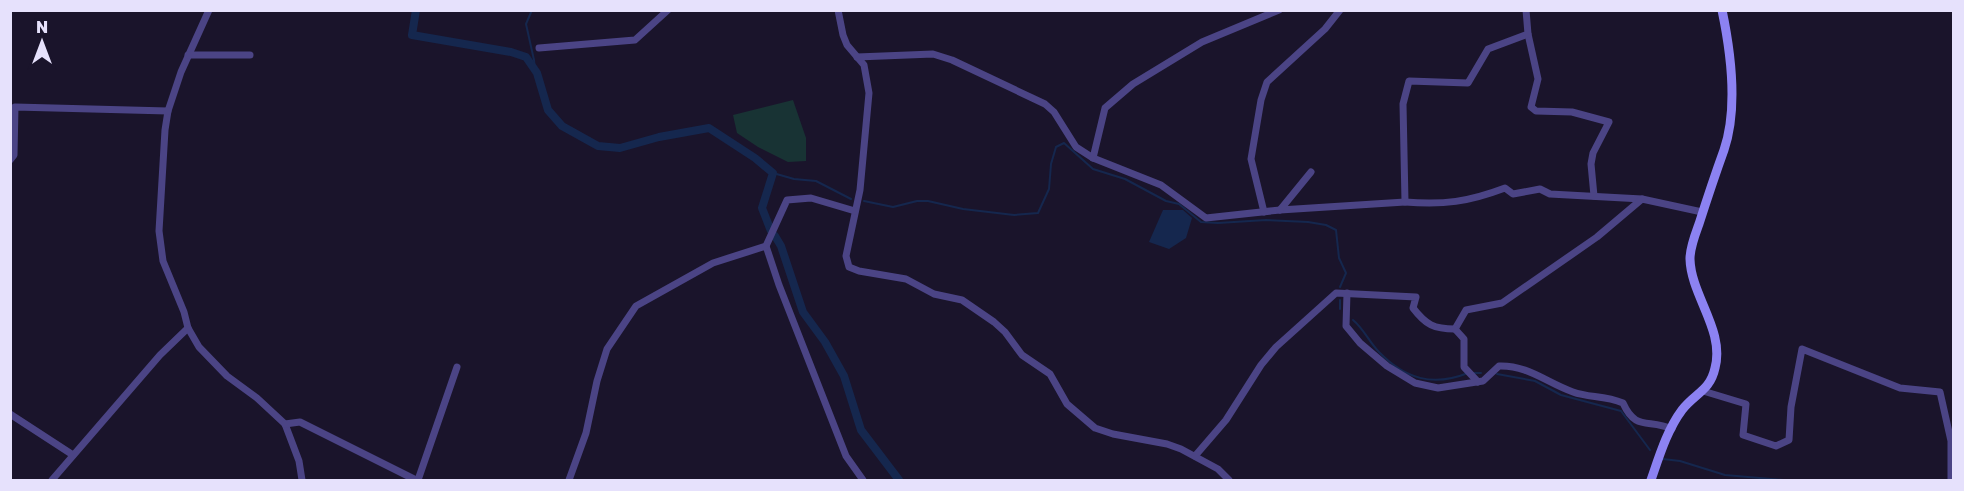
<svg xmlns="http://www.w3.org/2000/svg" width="1964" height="491" viewBox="0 0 1964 491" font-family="'Golos Text',sans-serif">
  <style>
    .green { fill: #183334 }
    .water { fill: #15274e }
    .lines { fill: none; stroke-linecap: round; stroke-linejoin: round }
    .stream { stroke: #15274e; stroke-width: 2 }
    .canal { stroke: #15274e; stroke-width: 8 }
    .street { stroke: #4b4485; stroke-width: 7 }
    .secondary { stroke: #8c82f2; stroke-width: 9 }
  </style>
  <rect width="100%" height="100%" fill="#1a142b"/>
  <polygon class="green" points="793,100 806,138 806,161 788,162 758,147 737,133 733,115"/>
  <polygon class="water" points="1163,210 1183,210 1192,218 1186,238 1169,249 1149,242"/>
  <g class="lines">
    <g class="stream">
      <polyline points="532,10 526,24 534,60 535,70"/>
      <polyline points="773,173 794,179 816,181 851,199"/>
      <polyline points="864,201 893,207 917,201 928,201 963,209 1014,215 1038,213 1049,189 1051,164 1056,147 1064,143 1093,169 1125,179 1166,201 1179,204 1201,222 1218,223 1266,220 1308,222 1326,225 1336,230 1339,258 1346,273 1340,287"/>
      <polyline points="1340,300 1340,309"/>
      <path d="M1353 320C1364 329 1369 342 1379 352 1405 379 1433 387 1468 373"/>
      <polyline points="1474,373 1481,373"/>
      <polyline points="1497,374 1535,381 1561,395 1621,411 1650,450"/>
      <polyline points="1663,459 1680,461 1725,475 1784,480"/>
    </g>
    <g class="canal">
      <polyline points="416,10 412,35 511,52 526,57 537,73 548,110 562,126 598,146 620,148 659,137 709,128 755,158 773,173 762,208 771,231"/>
      <polyline points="775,236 781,246 803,312 825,342 844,376 861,430 899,480"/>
    </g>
    <g class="street">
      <polyline points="209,10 181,72 168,111 165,130 159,231 163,261 184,312 188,328 199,347 227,376 257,398 285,424 299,461 302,480"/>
      <polyline points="838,10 843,35 847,45 864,65 869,93 860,190 846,256 849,267 859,271 906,279 934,294 962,300 994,322 1005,332 1022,355 1050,374 1067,404 1095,428 1113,434 1167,444 1181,449 1218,469 1229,480"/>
      <polyline points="1528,34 1538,79 1531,107 1536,111 1572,112 1609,122 1593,153 1591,164 1594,196"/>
      <polyline points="539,48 635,40 668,10"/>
      <polyline points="188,55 250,55"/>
      <polyline points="857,57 933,54 952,60 1045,104 1054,112 1076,147 1093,158 1161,185 1206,218 1280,210 1405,202 1403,104 1409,81 1468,83 1488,49 1528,34 1526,10"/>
      <polyline points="1093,158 1105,108 1133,84 1202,42 1279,10"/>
      <polyline points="10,160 14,155 15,107 168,111"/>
      <path d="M1405 202C1444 205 1468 202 1505 188L1513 194 1540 189 1550 194 1642 199"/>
      <polyline points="1280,210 1311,172"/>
      <polyline points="1264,212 1251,159 1261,100 1267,82 1325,29 1340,10"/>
      <polyline points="766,246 779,285 846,456 863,480"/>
      <path d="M1347 293 1346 326 1360 343 1387 366 1415 383 1438 388 1483 381 1499 366C1528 365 1547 383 1573 392 1589 398 1604 395 1623 403 1636 432 1649 418 1672 429"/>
      <polyline points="1455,329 1466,310 1502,303 1597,237 1642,199 1702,212"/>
      <polyline points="1455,329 1464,339 1464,367 1478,382"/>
      <polyline points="1703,391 1746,404 1743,435 1776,446 1789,440 1791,407 1802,349 1900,388 1940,392 1951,441 1951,480"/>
      <polyline points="10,414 73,455"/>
      <polyline points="285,424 300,422 416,480"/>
      <path d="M1195 456 1226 420 1261 365 1276 347 1336 293 1416 297 1413 308C1426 325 1434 329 1455 329"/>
      <polyline points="52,480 160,355 188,328"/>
      <polyline points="418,480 457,367"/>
      <polyline points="569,480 586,433 597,381 607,349 636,306 713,263 766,246 787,200 811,198 855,211"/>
    </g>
    <path class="secondary" d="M1651 480C1659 457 1667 430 1682 410 1695 393 1710 391 1715 368 1725 330 1691 296 1690 259 1690 247 1695 235 1699 224 1707 199 1715 175 1724 150 1738 109 1731 53 1722 10"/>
  </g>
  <rect width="1964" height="491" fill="none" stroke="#e6e1fc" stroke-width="24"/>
  <g transform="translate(42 42)" stroke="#1a142b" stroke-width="4.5" paint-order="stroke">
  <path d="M0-4.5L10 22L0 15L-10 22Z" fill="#e6e1fc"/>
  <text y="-9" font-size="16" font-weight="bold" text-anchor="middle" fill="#e6e1fc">N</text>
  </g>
</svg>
